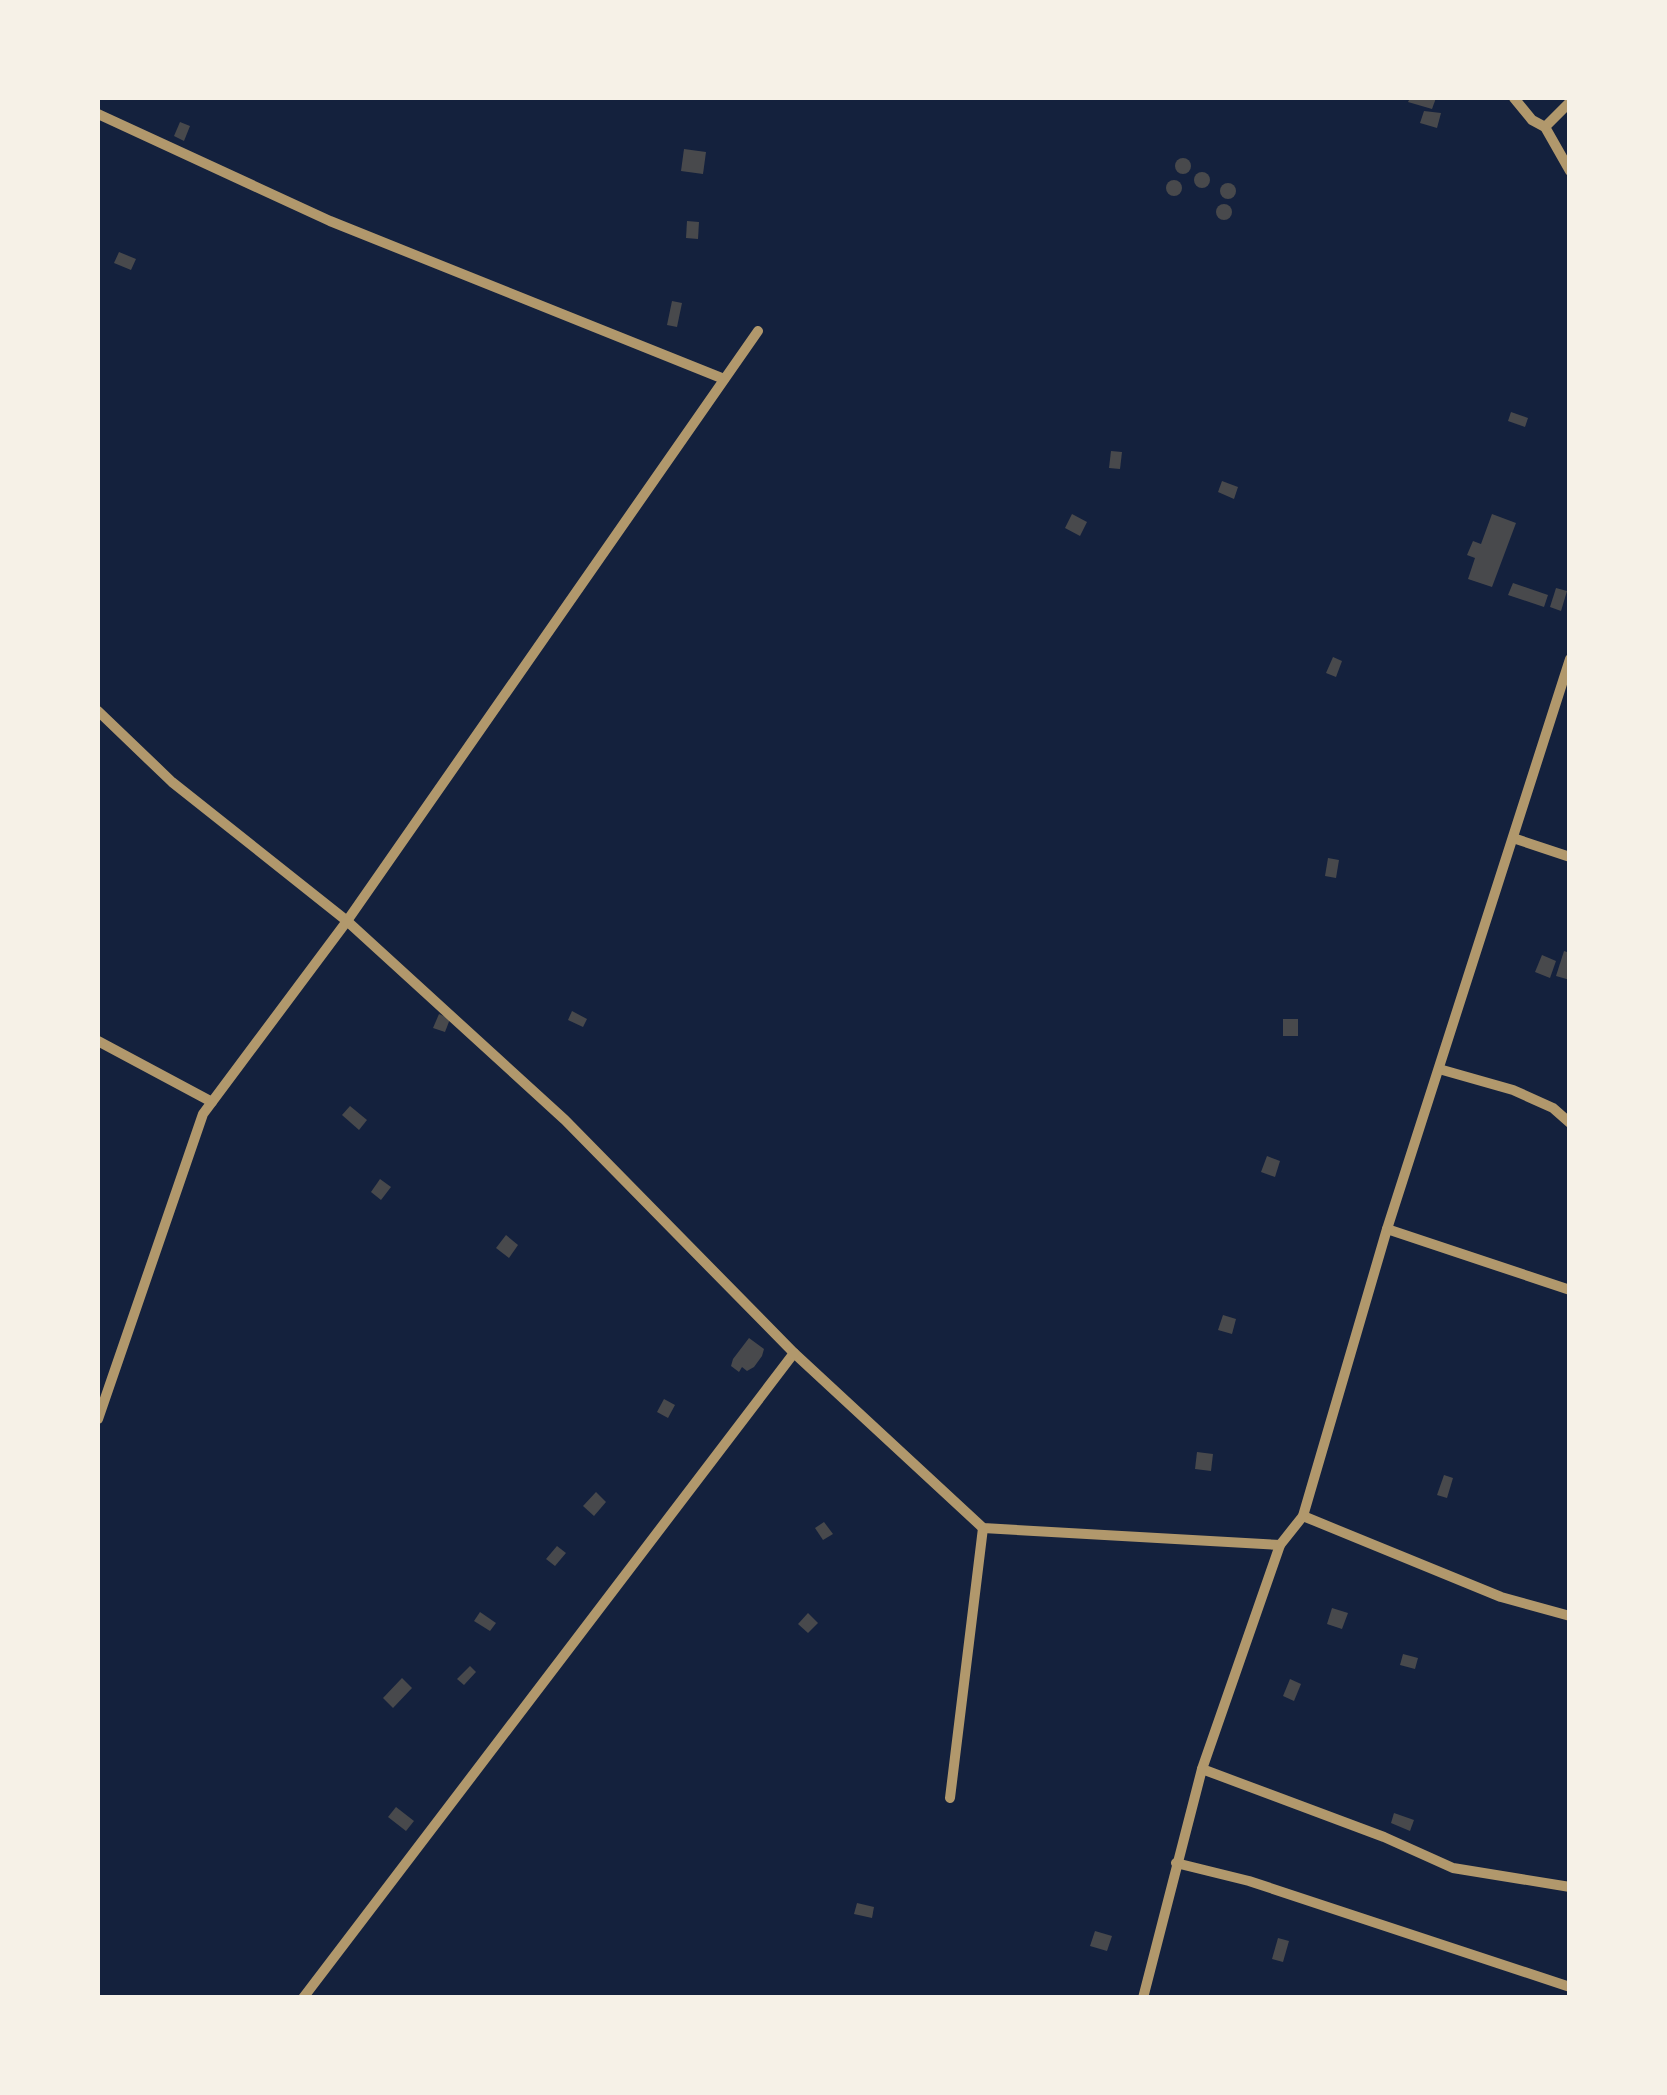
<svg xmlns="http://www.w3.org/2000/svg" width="1667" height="2095" viewBox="0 0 1667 2095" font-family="'Golos Text',sans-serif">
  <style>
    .building { fill: #48494c }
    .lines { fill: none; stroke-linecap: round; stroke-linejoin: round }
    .minor { stroke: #b1986c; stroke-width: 10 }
  </style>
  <rect width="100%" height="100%" fill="#14213d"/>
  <g class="building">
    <polygon points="1410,98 1436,98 1432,109 1408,102"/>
    <polygon points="1424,111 1441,113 1437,128 1420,123"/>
    <polygon points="180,122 190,126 184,141 174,136"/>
    <polygon points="684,149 706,152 703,174 681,171"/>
    <circle cx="1183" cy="166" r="8"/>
    <circle cx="1202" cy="180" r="8"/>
    <circle cx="1174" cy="188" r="8"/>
    <circle cx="1228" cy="191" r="8"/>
    <circle cx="1224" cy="212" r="8"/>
    <polygon points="687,221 699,222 698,239 686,238"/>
    <polygon points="119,252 136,259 131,270 114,263"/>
    <polygon points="672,301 682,303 677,327 667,325"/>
    <polygon points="1511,412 1528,418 1525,427 1508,421"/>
    <polygon points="1111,451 1122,452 1120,469 1109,468"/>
    <polygon points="1222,481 1238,487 1234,499 1218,492"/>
    <polygon points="1072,514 1087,522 1080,536 1065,528"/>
    <polygon points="1492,514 1516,523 1492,587 1468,579 1475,558 1467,555 1473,541 1481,544"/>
    <polygon points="1513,583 1548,595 1544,607 1508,595"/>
    <polygon points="1556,588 1567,591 1561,611 1550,607"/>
    <polygon points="1333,657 1342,661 1336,677 1326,673"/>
    <polygon points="1328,858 1339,860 1336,878 1325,876"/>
    <polygon points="1564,951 1570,953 1570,980 1556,976"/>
    <polygon points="1542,955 1556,961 1550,978 1535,972"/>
    <polygon points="572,1011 587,1019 583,1027 568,1020"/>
    <polygon points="439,1014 450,1019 445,1032 433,1028"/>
    <rect x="1283" y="1019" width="15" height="17"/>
    <polygon points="350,1106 367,1120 359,1130 342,1115"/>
    <polygon points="1267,1156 1280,1161 1275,1177 1261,1172"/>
    <polygon points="380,1179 391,1187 381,1200 371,1192"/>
    <polygon points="506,1235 518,1245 509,1258 496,1248"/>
    <polygon points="1223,1315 1236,1319 1232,1334 1218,1330"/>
    <polygon points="749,1338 764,1349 762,1356 754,1367 747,1371 742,1367 739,1372 731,1366 733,1359"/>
    <polygon points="664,1399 675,1405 668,1418 657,1412"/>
    <polygon points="1197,1452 1213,1454 1211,1471 1195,1469"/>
    <polygon points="1444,1475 1453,1478 1447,1498 1437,1495"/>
    <polygon points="596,1492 606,1502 594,1516 583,1506"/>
    <polygon points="824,1522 833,1534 823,1540 815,1528"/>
    <polygon points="557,1546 566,1553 555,1566 546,1559"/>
    <polygon points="1332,1608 1348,1613 1342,1629 1327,1624"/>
    <polygon points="480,1612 496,1623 490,1631 474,1621"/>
    <polygon points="808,1613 818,1623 808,1633 798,1624"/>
    <polygon points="1403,1654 1418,1658 1415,1669 1400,1665"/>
    <polygon points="470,1666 476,1672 464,1685 457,1679"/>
    <polygon points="402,1678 412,1688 393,1708 383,1698"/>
    <polygon points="1290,1679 1301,1684 1294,1701 1283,1696"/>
    <polygon points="396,1807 414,1821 406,1831 388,1817"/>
    <polygon points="1394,1813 1414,1820 1410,1831 1391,1823"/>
    <polygon points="857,1903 874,1907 872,1918 854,1914"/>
    <polygon points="1095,1931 1112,1936 1107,1951 1090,1946"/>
    <polygon points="1278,1938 1289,1941 1283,1962 1272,1959"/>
  </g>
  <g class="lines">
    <g class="minor">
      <polyline points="1514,98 1532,120 1545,127 1570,171"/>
      <polyline points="98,114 330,221 724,379"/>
      <polyline points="1545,127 1570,102"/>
      <polyline points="98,711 172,782 347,921 565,1120 794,1353 983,1528 1280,1545"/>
      <polyline points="1513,838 1570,857"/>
      <polyline points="98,1041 212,1102"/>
      <polyline points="1439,1069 1513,1090 1553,1108 1570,1123"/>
      <polyline points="1387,1229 1570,1290"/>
      <polyline points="98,1419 203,1114 347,921 758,331"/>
      <polyline points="1303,1516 1501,1597 1570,1616"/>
      <polyline points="1202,1769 1384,1837 1453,1868 1570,1887"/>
      <polyline points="950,1798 983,1528"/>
      <polyline points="1176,1863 1249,1881 1570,1987"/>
      <polyline points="303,1998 794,1353"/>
      <polyline points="1143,1998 1202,1769 1280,1545 1303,1516 1387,1229 1570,659"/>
    </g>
  </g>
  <rect width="1667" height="2095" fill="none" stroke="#f6f1e7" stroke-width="200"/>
</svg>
